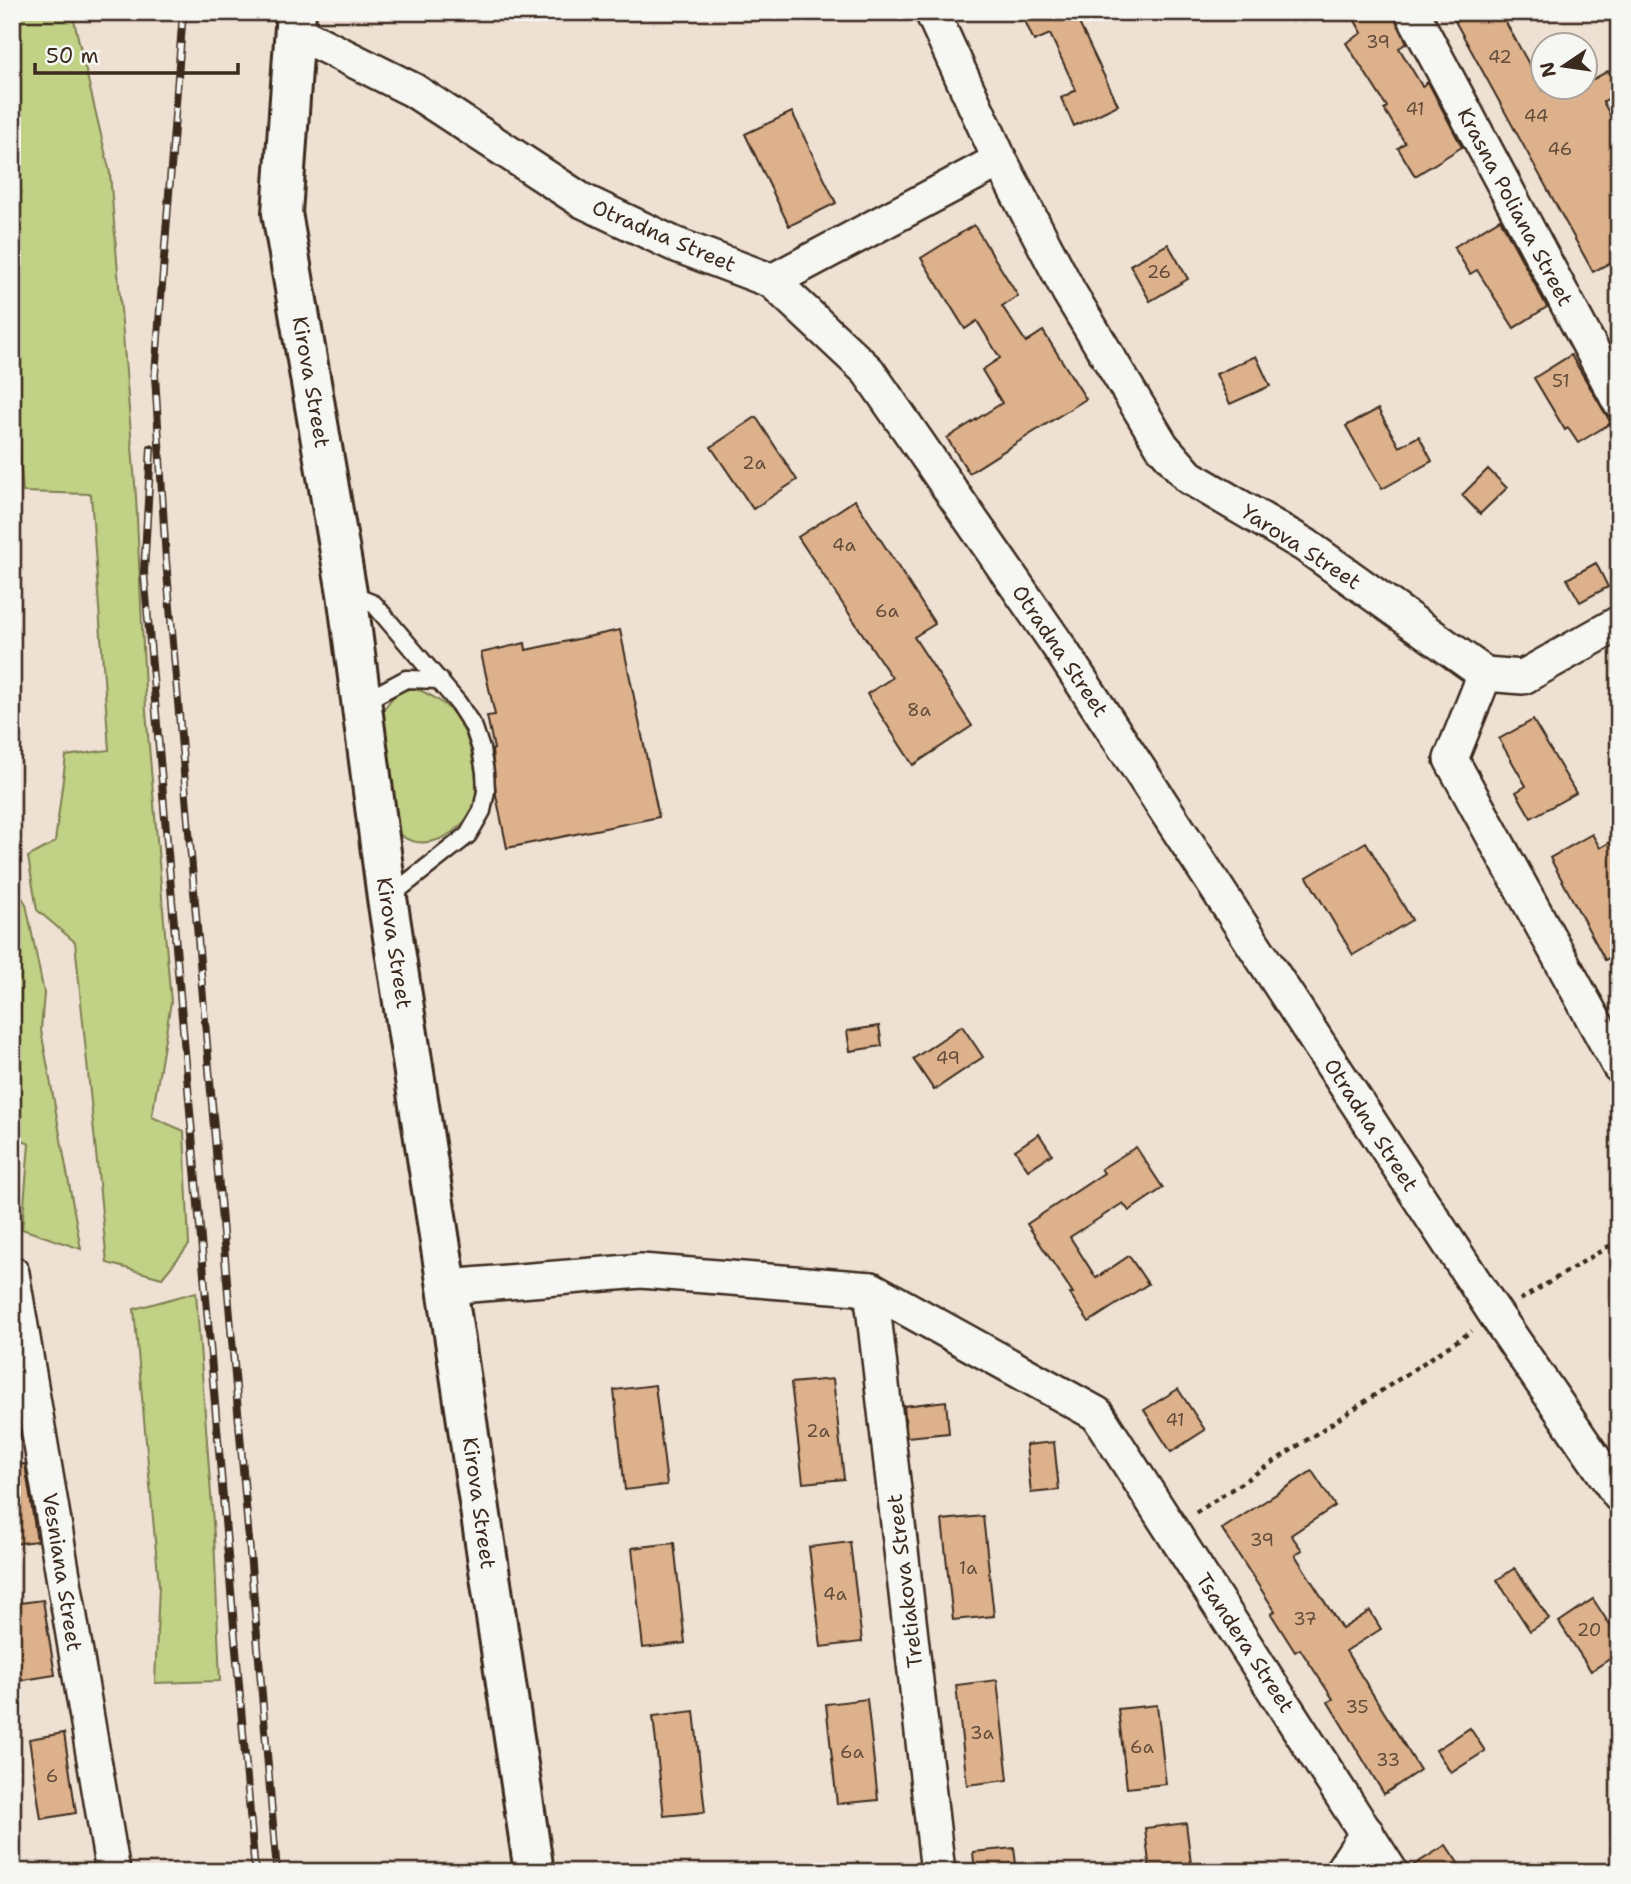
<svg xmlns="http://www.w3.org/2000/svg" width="1631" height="1884" viewBox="0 0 1631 1884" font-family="'Shantell Sans',sans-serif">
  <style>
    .green { fill: #c1d185; stroke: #7e7e52; stroke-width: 2 }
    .building { fill: #dcb18c; stroke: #3b2a1e; stroke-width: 2 }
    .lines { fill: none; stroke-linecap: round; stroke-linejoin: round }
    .lane-casing { stroke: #3b2a1e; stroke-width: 21 }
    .street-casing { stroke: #3b2a1e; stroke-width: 38 }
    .secondary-casing { stroke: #3b2a1e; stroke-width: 44 }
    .path { stroke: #3b2a1e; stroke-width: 4.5; stroke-dasharray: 5 5; stroke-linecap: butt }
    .lane { stroke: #f6f6f2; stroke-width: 16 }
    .street { stroke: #f6f6f2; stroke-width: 33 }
    .secondary { stroke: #f6f6f2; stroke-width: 38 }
    .rail-casing { stroke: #3b2a1e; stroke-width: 8 }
    .rail { stroke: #f6f6f2; stroke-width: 5; stroke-dasharray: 16; stroke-linecap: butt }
    .labels { text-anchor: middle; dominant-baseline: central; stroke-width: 6; stroke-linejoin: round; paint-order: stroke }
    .number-label { font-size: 18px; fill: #634c3a }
    .street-label { font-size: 21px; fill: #3b2a1e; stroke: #f6f6f2 }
  </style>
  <rect width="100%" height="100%" fill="#eee1d3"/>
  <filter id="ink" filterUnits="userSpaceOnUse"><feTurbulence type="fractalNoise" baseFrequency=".0143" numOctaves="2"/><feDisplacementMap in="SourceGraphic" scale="14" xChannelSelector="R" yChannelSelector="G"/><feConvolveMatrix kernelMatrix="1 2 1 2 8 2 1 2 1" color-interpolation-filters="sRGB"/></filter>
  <g filter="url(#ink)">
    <g class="green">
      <polygon points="12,12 72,12 110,173 136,496 146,711 171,1002 152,1117 184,1131 189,1245 162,1278 107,1263 75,942 37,910 28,857 55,842 66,756 109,750 91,494 23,492 12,370"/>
      <path d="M415 688C431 695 444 702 455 715 470 733 484 791 471 812 455 839 418 855 395 830L379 715 398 691Z"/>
      <polygon points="12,881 26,904 44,993 41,1030 81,1249 22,1229 29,1144 12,1132 12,1060 21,1006 12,1003"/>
      <polygon points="196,1292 214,1536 220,1681 155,1683 159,1585 134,1309"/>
    </g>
    <g class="building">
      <polygon points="1021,12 1097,12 1078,21 1118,105 1074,126 1061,98 1076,90 1050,34 1034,41"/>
      <polygon points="1350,12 1392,12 1407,43 1399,48 1422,86 1428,82 1462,147 1415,176 1398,148 1405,143 1384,109 1387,107 1346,43 1362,33"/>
      <polygon points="1450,12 1500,12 1544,91 1550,88 1586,88 1586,83 1608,71 1619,91 1603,102 1619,130 1619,258 1593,272"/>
      <polygon points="792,112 836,203 789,226 745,134"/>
      <polygon points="1500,219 1547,307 1514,328 1477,270 1470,274 1454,247"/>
      <polygon points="974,225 1018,296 1002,306 1026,342 1043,331 1086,399 969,473 947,438 1002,403 982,370 1000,358 977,321 965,329 921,258"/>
      <polygon points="1168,244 1188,279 1150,301 1130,265"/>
      <polygon points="1571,355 1611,423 1578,443 1568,428 1565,430 1534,378"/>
      <polygon points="1256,356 1270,386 1230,404 1216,374"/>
      <polygon points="1378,409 1399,447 1419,436 1432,461 1382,489 1346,426"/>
      <polygon points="756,417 797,480 753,509 711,447"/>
      <polygon points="1488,469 1507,488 1480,514 1462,495"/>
      <polygon points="855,500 935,624 914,637 972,726 913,765 867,694 892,678 798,537"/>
      <polygon points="1596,563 1608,587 1580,602 1567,579"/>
      <polygon points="620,630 659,817 507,848 496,795 492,750 494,749 487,716 495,715 481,653 525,643 526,650"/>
      <polygon points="1533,720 1576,793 1531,818 1516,792 1526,786 1499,739"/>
      <polygon points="1592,834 1600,848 1619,837 1619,952 1605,960 1550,858"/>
      <polygon points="1366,842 1412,920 1353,955 1307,877"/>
      <polygon points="879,1026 882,1046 850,1051 847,1031"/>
      <polygon points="962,1026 983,1057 934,1090 913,1059"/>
      <polygon points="1039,1134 1052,1154 1028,1170 1015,1150"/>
      <polygon points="1136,1147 1163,1188 1129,1211 1123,1203 1070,1237 1096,1278 1129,1256 1148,1284 1089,1322 1070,1294 1073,1293 1027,1224 1104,1173 1101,1169"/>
      <polygon points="833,1379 844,1479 803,1483 791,1383"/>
      <polygon points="655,1385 667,1485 625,1490 614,1390"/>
      <polygon points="1178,1389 1205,1430 1171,1452 1144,1410"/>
      <polygon points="946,1401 949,1433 907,1437 904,1406"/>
      <polygon points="1054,1442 1059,1490 1031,1493 1026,1445"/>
      <polygon points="25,1464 37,1541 12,1544 12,1465"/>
      <polygon points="1312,1471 1335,1506 1291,1535 1302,1550 1295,1555 1342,1629 1370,1611 1381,1629 1346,1651 1420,1770 1384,1794 1328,1702 1333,1699 1300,1649 1295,1652 1271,1614 1275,1611 1222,1529"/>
      <polygon points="983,1516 994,1616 953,1620 942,1520"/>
      <polygon points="850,1542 862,1642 821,1647 809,1547"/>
      <polygon points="674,1543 685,1643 643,1648 632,1548"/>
      <polygon points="1515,1568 1549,1619 1530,1631 1497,1580"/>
      <polygon points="1593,1599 1619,1639 1619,1653 1591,1671 1559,1622"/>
      <polygon points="43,1600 55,1675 17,1681 12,1650 12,1604"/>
      <polygon points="997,1680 1008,1780 967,1785 956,1685"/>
      <polygon points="867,1699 878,1800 837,1804 826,1704"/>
      <polygon points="1157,1705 1166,1784 1127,1788 1118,1709"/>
      <polygon points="694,1711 705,1812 664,1816 653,1716"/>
      <polygon points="1470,1728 1485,1751 1451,1773 1436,1750"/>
      <polygon points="64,1733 76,1813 41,1819 29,1739"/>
      <polygon points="1186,1823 1192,1872 1150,1872 1145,1828"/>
      <polygon points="1446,1845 1464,1872 1410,1872 1409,1868"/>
      <polygon points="1014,1848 1017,1872 975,1872 973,1852"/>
    </g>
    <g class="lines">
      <g class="lane-casing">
        <g id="lane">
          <polyline points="347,593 374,604 458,703 474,728 481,749 485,772 486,791 482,811 468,835 389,897"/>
          <polyline points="361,703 406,679 440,680"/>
        </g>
      </g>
      <g class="street-casing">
        <g id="street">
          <polyline points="932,12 1000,160 1069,292 1162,446 1189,477 1305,545 1485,674 1451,759 1619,1066"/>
          <polyline points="1412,12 1619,401"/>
          <polyline points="294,31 413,90 581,200 674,244 772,281 868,371 1057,644 1496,1315 1619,1495"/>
          <polyline points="772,281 1000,160"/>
          <polyline points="1485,674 1523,677 1619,623"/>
          <polyline points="12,1273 113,1872"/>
          <polyline points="447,1287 641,1271 871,1289 1097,1414 1391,1872"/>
          <polyline points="871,1289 938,1872"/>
          <polyline points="1341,1872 1367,1833"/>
        </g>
      </g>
      <g class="secondary-casing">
        <polyline id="secondary" points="296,12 282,213 347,593 387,898 447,1287 534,1872"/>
      </g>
      <g class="path">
        <polyline points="1520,1300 1619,1240"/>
        <polyline points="1196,1513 1472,1331"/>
      </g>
      <use href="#lane" class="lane"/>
      <use href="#street" class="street"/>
      <use href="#secondary" class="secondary"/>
      <g class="rail-casing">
        <g id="rail">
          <polyline points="183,12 155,375 166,560 277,1872"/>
          <polyline points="151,448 144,572 255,1872"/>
        </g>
      </g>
      <use href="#rail" class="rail"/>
    </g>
  </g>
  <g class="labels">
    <g class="number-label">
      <text x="1378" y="42">39</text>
      <text x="1500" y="57">42</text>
      <text x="1415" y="109">41</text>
      <text x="1536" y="116">44</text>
      <text x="1560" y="149">46</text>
      <text x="1159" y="272">26</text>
      <text x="1561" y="381">51</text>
      <text x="754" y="463">2а</text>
      <text x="844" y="545">4а</text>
      <text x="887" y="611">6а</text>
      <text x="919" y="710">8а</text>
      <text x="948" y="1058">49</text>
      <text x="1175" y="1420">41</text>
      <text x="818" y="1431">2а</text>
      <text x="1262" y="1540">39</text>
      <text x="968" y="1568">1а</text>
      <text x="835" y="1594">4а</text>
      <text x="1305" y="1619">37</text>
      <text x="1589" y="1630">20</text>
      <text x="1357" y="1707">35</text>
      <text x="982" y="1733">3а</text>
      <text x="1142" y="1747">6а</text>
      <text x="852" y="1752">6а</text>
      <text x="1388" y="1760">33</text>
      <text x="52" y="1776">6</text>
    </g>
    <g class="street-label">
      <text transform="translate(1515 207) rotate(62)">Krasna Poliana Street</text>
      <text transform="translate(664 236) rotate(23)">Otradna Street</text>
      <text transform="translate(311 382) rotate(80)">Kirova Street</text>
      <text transform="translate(1301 547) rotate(33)">Yarova Street</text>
      <text transform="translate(1060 651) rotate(56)">Otradna Street</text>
      <text transform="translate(394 943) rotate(81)">Kirova Street</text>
      <text transform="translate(1371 1125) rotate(57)">Otradna Street</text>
      <text transform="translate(479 1503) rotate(82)">Kirova Street</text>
      <text transform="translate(62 1572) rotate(81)">Vesniana Street</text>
      <text transform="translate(905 1581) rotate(-97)">Tretiakova Street</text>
      <text transform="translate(1245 1643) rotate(57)">Tsandera Street</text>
    </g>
  </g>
  <rect width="1631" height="1884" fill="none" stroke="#f6f6f2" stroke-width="42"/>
  <rect x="21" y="21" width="1589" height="1842" fill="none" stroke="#3b2a1e" stroke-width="2.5" filter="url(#ink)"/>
  <g transform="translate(1564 66) rotate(257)"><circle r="33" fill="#f6f6f2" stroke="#aba49d" stroke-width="2"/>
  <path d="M0-5L12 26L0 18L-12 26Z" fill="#3b2a1e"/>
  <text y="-10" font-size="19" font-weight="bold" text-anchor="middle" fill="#3b2a1e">N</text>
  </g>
  <path d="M35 63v10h203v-10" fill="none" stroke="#3b2a1e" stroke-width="3.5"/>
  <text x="46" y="63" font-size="21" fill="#3b2a1e" stroke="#f6f6f2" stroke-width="5" paint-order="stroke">50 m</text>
</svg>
